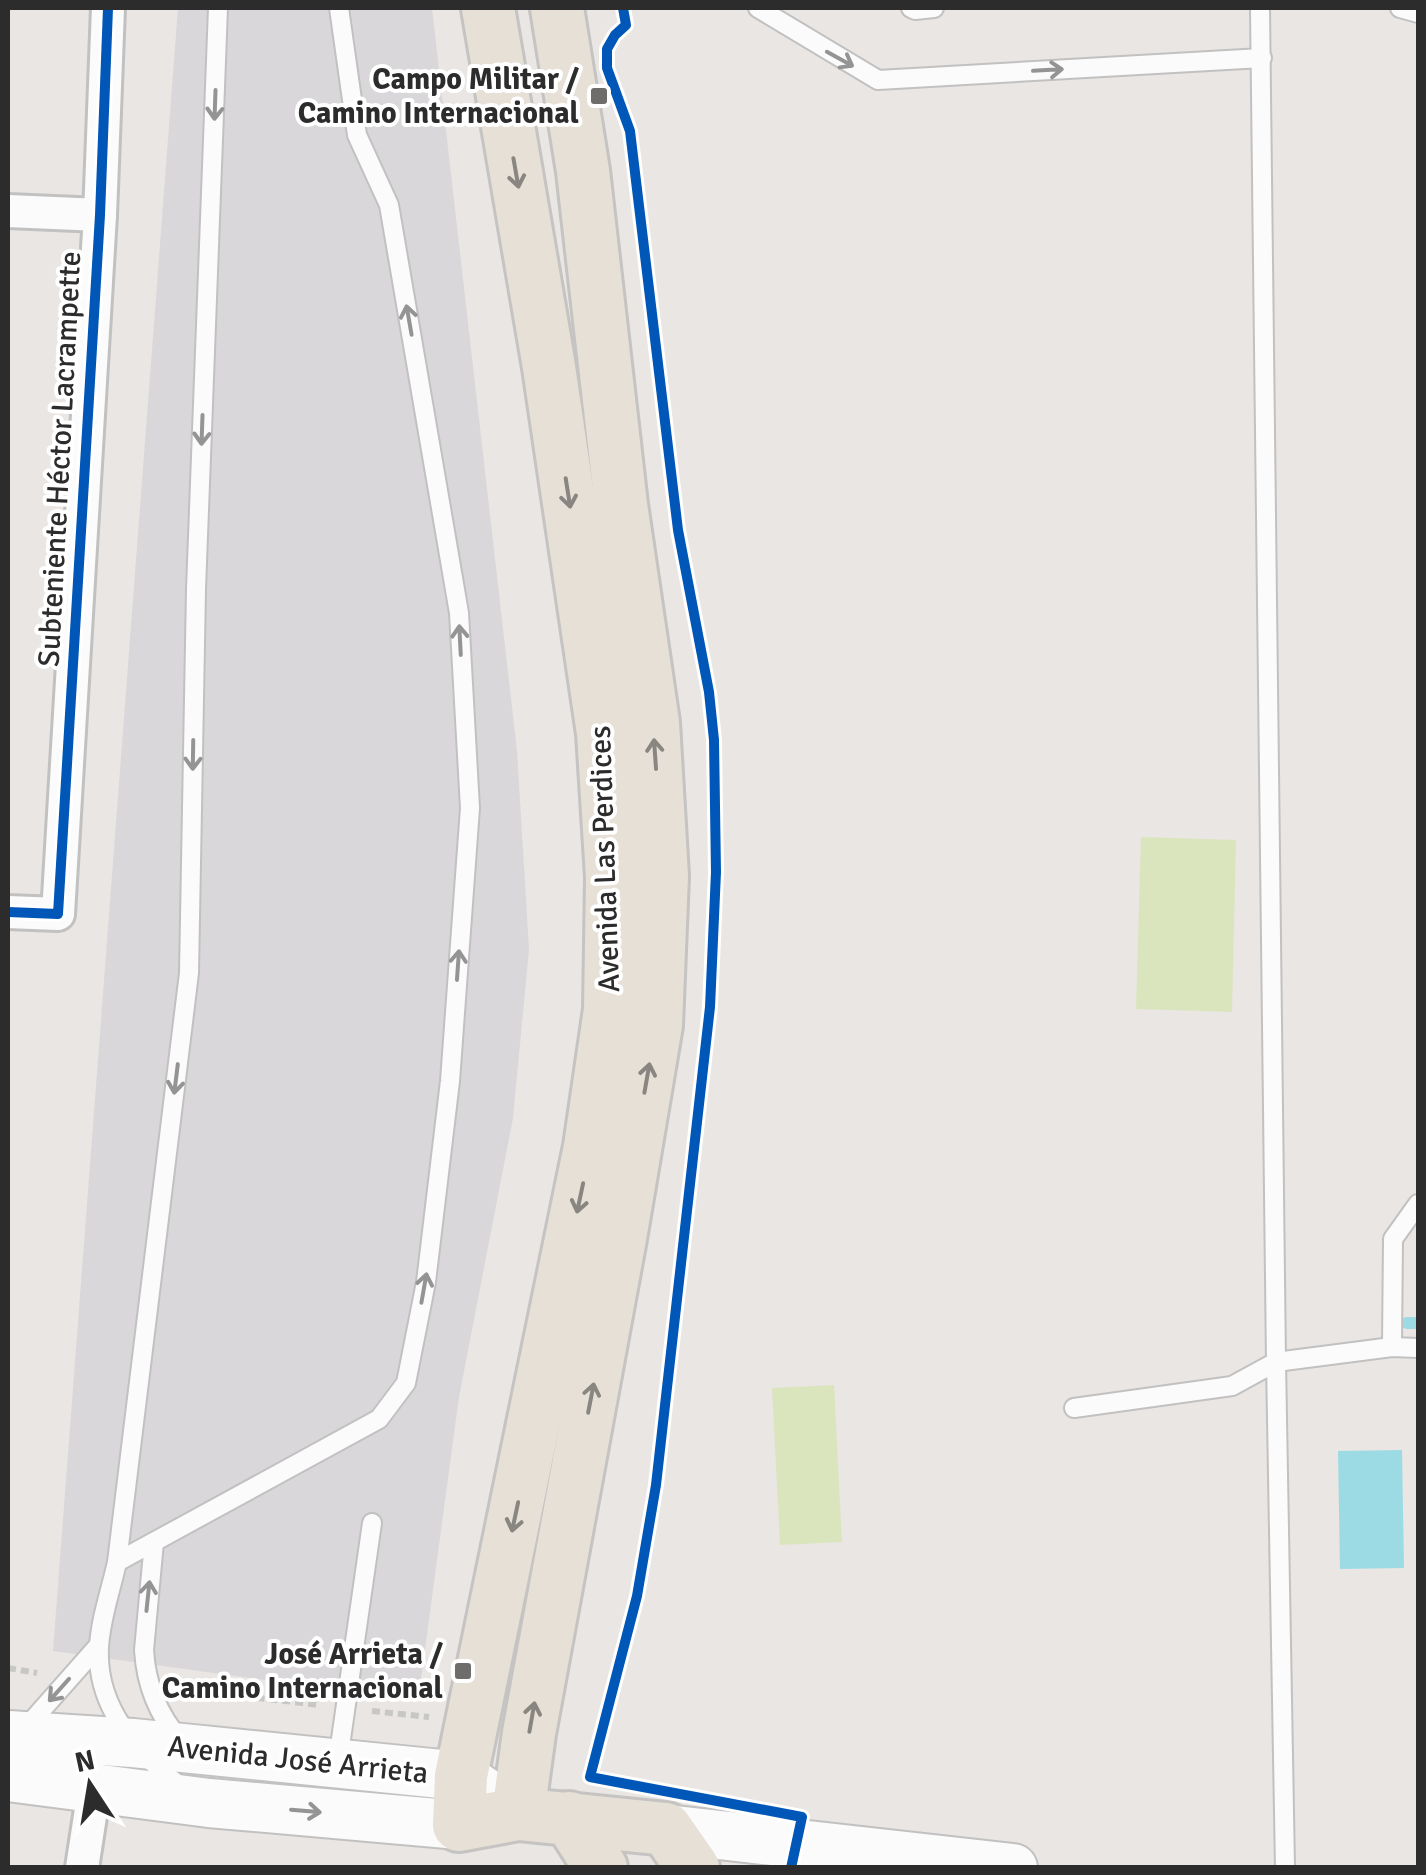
<svg xmlns="http://www.w3.org/2000/svg" width="1426" height="1875" viewBox="0 0 1426 1875" font-family="Signika,sans-serif">
  <style>
    .industrial { fill: #d9d7da }
    .pitch { fill: #dbe5bd }
    .water { fill: #9ddbe4 }
    .lines { fill: none; stroke-linecap: round; stroke-linejoin: round }
    .stream { stroke: #9ddbe4; stroke-width: 12 }
    .lane-casing { stroke: #c2c1c1; stroke-width: 22 }
    .street-casing { stroke: #c2c1c1; stroke-width: 38 }
    .secondary-casing { stroke: #c2c1c1; stroke-width: 52 }
    .primary-casing { stroke: #c5c4c2; stroke-width: 58 }
    .path { stroke: #c7c7c6; stroke-width: 6; stroke-dasharray: 8 5; stroke-linecap: butt }
    .lane { stroke: #fcfbfb; stroke-width: 18 }
    .street { stroke: #fcfbfb; stroke-width: 32 }
    .secondary { stroke: #fcfbfb; stroke-width: 48 }
    .primary { stroke: #e6e0d6; stroke-width: 52 }
    .cycleway-casing { stroke: #fff; stroke-width: 16 }
    .cycleway { stroke: #0057b8; stroke-width: 10 }
    .oneway { stroke: #949494 }
    .oneway2 { stroke: #898681 }
    .poi-dot { fill: #6e6d6c; stroke: #fff; stroke-width: 4 }
    .labels { text-anchor: middle; dominant-baseline: central; stroke-width: 8; stroke-linejoin: round; paint-order: stroke }
    .poi-label { font-size: 30px; font-weight: bold; fill: #2c2c2c; stroke: #fff; text-anchor: end }
    .street-label { font-size: 30px; fill: #2c2c2c; stroke: #fff }
  </style>
  <rect width="100%" height="100%" fill="#e9e6e3"/>
  <polygon class="industrial" points="178,8 432,8 517,751 529,949 513,1118 459,1397 418,1701 53,1651"/>
  <g class="pitch">
    <polygon points="1141,837 1236,840 1232,1012 1136,1009"/>
    <polygon points="834,1385 842,1542 780,1545 772,1388"/>
  </g>
  <polygon class="water" points="1402,1450 1404,1568 1340,1569 1338,1451"/>
  <g class="lines">
    <polyline class="stream" points="1407,1323 1418,1323"/>
    <g class="lane-casing">
      <g id="lane">
        <polyline points="758,8 878,80 1262,58"/>
        <polyline points="911,8 915,10 934,8"/>
        <polyline points="1400,8 1418,13"/>
        <polyline points="1392,1347 1393,1239 1418,1204"/>
        <polyline points="1074,1408 1232,1386 1276,1362 1260,8"/>
        <path d="M154 1542 144 1650C146 1685 158 1715 181 1741"/>
        <polyline points="117,1562 379,1419 406,1383 426,1282 450,1081 470,808 459,613 389,205 357,135 339,8"/>
        <polyline points="23,1731 99,1645"/>
        <polyline points="338,1760 372,1523"/>
        <path d="M180 1786C136 1752 96 1707 99 1648 100 1620 111 1590 117 1562L189 973 196 589 218 8"/>
        <polyline points="1285,1868 1276,1362 1392,1347 1418,1348"/>
      </g>
    </g>
    <g class="street-casing">
      <g id="street">
        <polyline points="8,211 100,215"/>
        <polyline points="8,912 58,914 100,215 108,8"/>
        <polyline points="82,1868 94,1790"/>
      </g>
    </g>
    <g class="secondary-casing">
      <g id="secondary">
        <polyline points="8,1735 133,1743 461,1776 491,1796"/>
        <polyline points="8,1777 209,1803 459,1825"/>
        <polyline points="666,1829 1013,1868"/>
      </g>
    </g>
    <g class="primary-casing">
      <g id="primary">
        <polyline points="488,8 549,367 603,733 612,877 610,1010 590,1147 461,1776 459,1825 518,1814 666,1829 693,1868"/>
        <polyline points="518,1814 529,1733 620,1238 656,1025 662,876 653,723 621,505 583,171 557,8"/>
        <polyline points="569,1818 601,1868"/>
      </g>
    </g>
    <g class="path">
      <polyline points="609,36 621,26 621,8"/>
      <polyline points="8,1668 37,1673"/>
      <polyline points="179,1689 320,1705"/>
      <polyline points="372,1711 429,1717"/>
    </g>
    <use href="#lane" class="lane"/>
    <use href="#street" class="street"/>
    <use href="#secondary" class="secondary"/>
    <use href="#primary" class="primary"/>
    <g class="cycleway-casing">
      <g id="cycleway">
        <polyline points="623,8 626,25 615,35 607,49 607,68 630,131 678,530 709,692 714,740 716,872 710,1007 656,1485 637,1596 590,1777 802,1817 791,1868"/>
        <polyline points="8,912 58,914 100,215 108,8"/>
      </g>
    </g>
    <use href="#cycleway" class="cycleway"/>
  </g>
  <defs><path id="oneway-shaft" d="M-6 0H5M1.5-3L5.5 0L1.5 3" fill="none" stroke-width="1.6" stroke-linecap="round" stroke-linejoin="round" transform="scale(2.5)"/></defs>
  <g class="oneway">
    <use href="#oneway-shaft" transform="translate(840 59) rotate(29)"/>
    <use href="#oneway-shaft" transform="translate(1048 70) rotate(-3)"/>
    <use href="#oneway-shaft" transform="translate(215 105) rotate(92)"/>
    <use href="#oneway-shaft" transform="translate(409 320) rotate(-100)"/>
    <use href="#oneway-shaft" transform="translate(202 430) rotate(92)"/>
    <use href="#oneway-shaft" transform="translate(460 640) rotate(-93)"/>
    <use href="#oneway-shaft" transform="translate(193 755) rotate(91)"/>
    <use href="#oneway-shaft" transform="translate(458 965) rotate(-86)"/>
    <use href="#oneway-shaft" transform="translate(176 1079) rotate(97)"/>
    <use href="#oneway-shaft" transform="translate(424 1288) rotate(-80)"/>
    <use href="#oneway-shaft" transform="translate(148 1596) rotate(-84)"/>
    <use href="#oneway-shaft" transform="translate(59 1690) rotate(132)"/>
    <use href="#oneway-shaft" transform="translate(306 1811) rotate(5)"/>
  </g>
  <g class="oneway2">
    <use href="#oneway-shaft" transform="translate(516 173) rotate(80)"/>
    <use href="#oneway-shaft" transform="translate(568 493) rotate(81)"/>
    <use href="#oneway-shaft" transform="translate(655 754) rotate(-94)"/>
    <use href="#oneway-shaft" transform="translate(647 1078) rotate(-80)"/>
    <use href="#oneway-shaft" transform="translate(580 1198) rotate(102)"/>
    <use href="#oneway-shaft" transform="translate(591 1398) rotate(-79)"/>
    <use href="#oneway-shaft" transform="translate(515 1517) rotate(102)"/>
    <use href="#oneway-shaft" transform="translate(532 1717) rotate(-80)"/>
  </g>
  <g class="poi-dot">
    <rect x="589" y="86" width="20" height="20" rx="5"/>
    <rect x="453" y="1661" width="20" height="20" rx="5"/>
  </g>
  <g class="labels">
    <g class="poi-label">
      <text x="579" y="79">Campo Militar /<tspan x="579" dy="34">Camino Internacional</tspan></text>
      <text x="443" y="1654">José Arrieta /<tspan x="443" dy="34">Camino Internacional</tspan></text>
    </g>
    <g class="street-label">
      <text transform="translate(60 459) rotate(-87)">Subteniente Héctor Lacrampette</text>
      <text transform="translate(605 859) rotate(-92)">Avenida Las Perdices</text>
      <text transform="translate(298 1760) rotate(6)">Avenida José Arrieta</text>
    </g>
  </g>
  <rect width="1426" height="1875" fill="none" stroke="#2c2c2c" stroke-width="20"/>
  <g transform="translate(90 1785) rotate(348)" stroke="#ffffff" stroke-width="8" paint-order="stroke">
  <path d="M0-8L18 38L0 25L-18 38Z" fill="#2c2c2c"/>
  <text y="-15" font-size="28" font-weight="bold" text-anchor="middle" fill="#2c2c2c">N</text>
  </g>
</svg>
